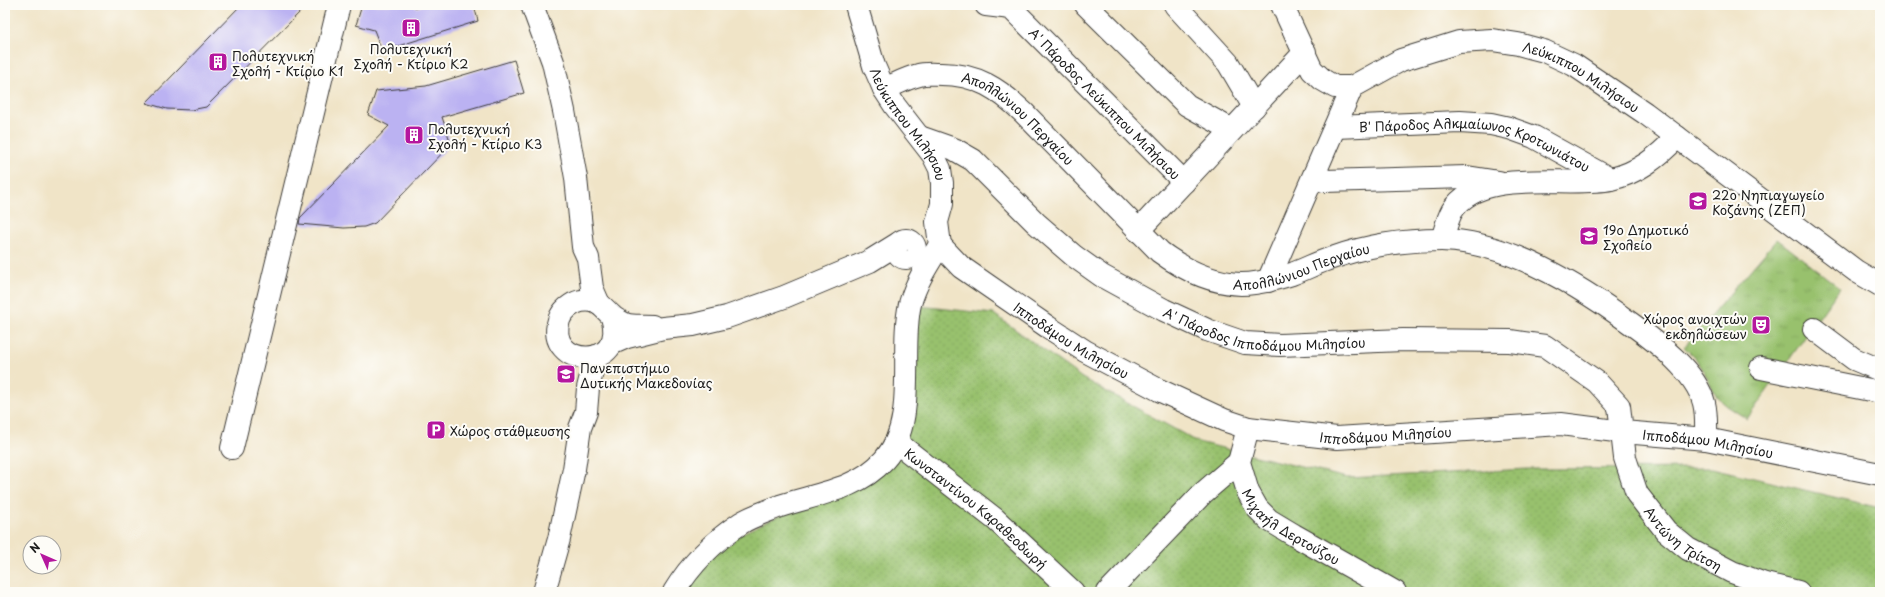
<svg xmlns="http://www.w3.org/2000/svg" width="1885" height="597" viewBox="0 0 1885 597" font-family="'Playpen Sans',sans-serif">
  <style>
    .grass { fill: url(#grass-dots); stroke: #5a6e44 }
    .park { fill: url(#park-tufts); stroke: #5a6e44 }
    .building { fill: #bbb2f2 }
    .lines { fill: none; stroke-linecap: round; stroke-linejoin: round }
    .minor-casing { stroke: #3c3a36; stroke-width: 24 }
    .minor { stroke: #fff; stroke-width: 22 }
    .labels { text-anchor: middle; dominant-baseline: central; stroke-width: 4; stroke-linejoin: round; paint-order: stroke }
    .poi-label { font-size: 13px; fill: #1c1c1c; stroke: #fdfcf7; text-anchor: start }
    .street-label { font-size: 13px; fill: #1c1c1c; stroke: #fdfcf7 }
  </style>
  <defs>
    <pattern id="grass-dots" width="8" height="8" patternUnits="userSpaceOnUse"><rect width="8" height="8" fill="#98c16d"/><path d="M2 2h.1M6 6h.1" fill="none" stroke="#82a55e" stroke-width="1.8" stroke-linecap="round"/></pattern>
    <pattern id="park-tufts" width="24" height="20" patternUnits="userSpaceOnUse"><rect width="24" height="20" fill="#98c16d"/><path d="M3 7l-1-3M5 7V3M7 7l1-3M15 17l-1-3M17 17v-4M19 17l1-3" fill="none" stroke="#82a55e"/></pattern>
  </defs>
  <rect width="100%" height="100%" fill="#fdfcf7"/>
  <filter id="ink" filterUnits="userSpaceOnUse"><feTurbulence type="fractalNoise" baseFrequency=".025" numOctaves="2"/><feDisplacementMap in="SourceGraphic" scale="8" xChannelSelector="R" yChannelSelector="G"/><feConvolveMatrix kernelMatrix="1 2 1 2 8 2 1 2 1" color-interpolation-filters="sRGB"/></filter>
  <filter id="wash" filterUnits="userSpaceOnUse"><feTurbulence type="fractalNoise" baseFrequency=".012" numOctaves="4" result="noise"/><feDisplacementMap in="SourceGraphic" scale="16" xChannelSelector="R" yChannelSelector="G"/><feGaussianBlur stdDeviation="0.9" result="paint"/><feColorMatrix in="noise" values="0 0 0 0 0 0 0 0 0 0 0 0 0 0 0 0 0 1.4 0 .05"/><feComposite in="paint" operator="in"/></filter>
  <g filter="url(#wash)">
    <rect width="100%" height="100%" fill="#f0e4c7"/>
    <polygon class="grass" points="910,305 994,314 1082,378 1198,442 1347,478 1527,469 1712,468 1880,508 1880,592 674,592 709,549 823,495 896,442"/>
    <polygon class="park" points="1777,239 1840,288 1747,419 1727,406 1717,397 1702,368 1696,359 1684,347"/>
    <g id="blocks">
      <g class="building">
        <polygon points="241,5 307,5 206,107 191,110 167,109 146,103"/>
        <polygon points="362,5 414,5 416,8 424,5 474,5 478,21 382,51 374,30 356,25"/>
        <polygon points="514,60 524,93 442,117 451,144 375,223 364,227 344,228 299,224 300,218 389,126 368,115 376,91 426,86"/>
      </g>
    </g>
  </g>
  <g filter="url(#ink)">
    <use href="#blocks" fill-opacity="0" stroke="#3c3a36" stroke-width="1"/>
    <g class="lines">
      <g class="minor-casing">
        <g id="minor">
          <polyline points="532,5 553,62 564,111 576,178 583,247 588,258 592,288 599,304"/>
          <path id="s1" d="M856 5 874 66 884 89 895 106 933 155 940 169 942 183V204L937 222 940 245"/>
          <path id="s2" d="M986 5 1011 8 1184 182"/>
          <polyline points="1086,5 1187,105 1232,130"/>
          <polyline points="1175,5 1228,63 1254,107"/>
          <path id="s3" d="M1282 5 1312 70 1323 80 1335 87H1352L1401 60 1459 42 1492 40 1518 44 1544 51 1574 65 1645 113 1856 271 1880 285"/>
          <path id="s4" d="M884 89C896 84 907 78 919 75 925 73 934 74 941 74 977 74 999 89 1024 113L1160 252C1183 269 1212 283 1241 284 1258 284 1276 279 1292 274 1306 269 1318 262 1332 258 1368 245 1403 240 1441 240 1508 241 1580 286 1633 325 1658 343 1696 372 1704 403 1707 415 1706 427 1706 439"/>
          <path id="s5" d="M1335 127 1460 122 1491 124 1509 128 1534 137 1610 179"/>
          <path id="s6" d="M920 137 954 149 973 160 1036 223 1074 256 1102 276 1164 310 1207 330 1245 343 1280 345 1403 340 1510 341 1545 346 1597 382 1619 406 1625 458 1637 494 1666 531 1688 549 1732 572 1765 584 1798 592"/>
          <polyline points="1316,172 1324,181 1467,177 1499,182"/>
          <polyline points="1138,231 1305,52"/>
          <path d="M1442 240C1445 231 1447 220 1452 211 1480 166 1568 188 1611 179 1638 173 1658 157 1677 137"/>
          <circle cx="906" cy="249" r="9"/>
          <path id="s7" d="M940 245 961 267 1048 327 1085 351 1159 390 1224 420 1248 428 1337 438 1561 424 1623 432 1706 439 1880 474"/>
          <polyline points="1268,281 1352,87"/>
          <path d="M612 317C629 373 544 368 559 320 562 311 571 303 581 301 598 298 602 307 612 316 615 319 621 322 625 324 633 327 644 325 652 326"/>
          <polyline points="1814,329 1854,359 1880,370"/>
          <polyline points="611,344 627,337 663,328 693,325 727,317 784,297 870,261 899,243"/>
          <polyline points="1761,368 1880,392"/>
          <path id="s8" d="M1248 428 1239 462 1248 492 1257 508 1269 520 1294 535 1395 592"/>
          <path id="s9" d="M896 442 995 519 1073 592"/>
          <polyline points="232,448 339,5"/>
          <polyline points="544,592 559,539 574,469 580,428 586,412 588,388 596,356"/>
          <path d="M674 592C691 564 714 541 741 523 752 516 768 511 780 506 816 494 857 490 884 460 919 422 899 351 910 304 916 282 928 264 940 245"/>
          <polyline points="1108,592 1203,493 1239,462"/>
        </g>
      </g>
      <use href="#minor" class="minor"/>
    </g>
  </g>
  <defs>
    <g id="building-square" transform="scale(1)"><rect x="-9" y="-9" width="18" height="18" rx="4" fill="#b5179e" stroke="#fdfcf7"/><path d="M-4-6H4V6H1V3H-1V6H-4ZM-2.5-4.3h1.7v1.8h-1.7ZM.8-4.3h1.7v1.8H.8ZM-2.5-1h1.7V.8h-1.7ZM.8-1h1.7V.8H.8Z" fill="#fff"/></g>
    <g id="school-square" transform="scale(1)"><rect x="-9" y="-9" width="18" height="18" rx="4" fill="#b5179e" stroke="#fdfcf7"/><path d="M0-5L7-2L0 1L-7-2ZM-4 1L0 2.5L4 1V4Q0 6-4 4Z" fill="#fff"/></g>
    <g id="theatre-square" transform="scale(1)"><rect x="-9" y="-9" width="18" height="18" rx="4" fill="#b5179e" stroke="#fdfcf7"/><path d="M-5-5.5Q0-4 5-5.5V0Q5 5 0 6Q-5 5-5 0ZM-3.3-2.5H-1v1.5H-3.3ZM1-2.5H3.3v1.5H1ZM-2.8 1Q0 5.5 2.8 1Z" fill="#fff"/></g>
    <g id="university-square" transform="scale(1)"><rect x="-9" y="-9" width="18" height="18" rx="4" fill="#b5179e" stroke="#fdfcf7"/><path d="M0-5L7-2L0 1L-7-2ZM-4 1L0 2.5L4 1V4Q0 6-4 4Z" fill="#fff"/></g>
    <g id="parking-square" transform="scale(1)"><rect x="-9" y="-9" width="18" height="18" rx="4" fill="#b5179e" stroke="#fdfcf7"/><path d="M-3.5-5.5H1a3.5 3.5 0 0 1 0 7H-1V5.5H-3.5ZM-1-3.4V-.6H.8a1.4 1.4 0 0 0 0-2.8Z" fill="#fff"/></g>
  </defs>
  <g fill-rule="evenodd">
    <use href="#building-square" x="411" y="28"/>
    <use href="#building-square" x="218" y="62"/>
    <use href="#building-square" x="414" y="135"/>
    <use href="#school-square" x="1698" y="201"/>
    <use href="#school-square" x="1589" y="236"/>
    <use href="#theatre-square" x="1761" y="325"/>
    <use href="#university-square" x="566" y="374"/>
    <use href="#parking-square" x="436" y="430"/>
  </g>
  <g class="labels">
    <g class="poi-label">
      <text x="411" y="48" text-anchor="middle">Πολυτεχνική<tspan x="411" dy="15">Σχολή - Κτίριο Κ2</tspan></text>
      <text x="232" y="55">Πολυτεχνική<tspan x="232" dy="15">Σχολή - Κτίριο Κ1</tspan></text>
      <text x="428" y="128">Πολυτεχνική<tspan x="428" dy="15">Σχολή - Κτίριο Κ3</tspan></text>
      <text x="1712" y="194">22ο Νηπιαγωγείο<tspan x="1712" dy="15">Κοζάνης (ΖΕΠ)</tspan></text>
      <text x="1603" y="229">19ο Δημοτικό<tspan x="1603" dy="15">Σχολείο</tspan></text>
      <text x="1747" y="318" text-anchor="end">Χώρος ανοιχτών<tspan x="1747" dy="15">εκδηλώσεων</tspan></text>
      <text x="580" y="367">Πανεπιστήμιο<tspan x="580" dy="15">Δυτικής Μακεδονίας</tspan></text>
      <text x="450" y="430">Χώρος στάθμευσης</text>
    </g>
    <g class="street-label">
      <text stroke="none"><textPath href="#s3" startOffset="365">Λεύκιππου Μιλήσιου</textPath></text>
      <text stroke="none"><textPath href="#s2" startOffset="159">Α' Πάροδος Λεύκιππου Μιλήσιου</textPath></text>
      <text stroke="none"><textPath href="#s4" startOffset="152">Απολλώνιου Περγαίου</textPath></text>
      <text stroke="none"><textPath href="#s1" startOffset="132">Λεύκιππου Μιλήσιου</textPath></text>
      <text stroke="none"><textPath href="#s5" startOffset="144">Β' Πάροδος Αλκμαίωνος Κροτωνιάτου</textPath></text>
      <text stroke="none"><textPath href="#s4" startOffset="500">Απολλώνιου Περγαίου</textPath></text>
      <text stroke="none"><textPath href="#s6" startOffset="407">Α' Πάροδος Ιπποδάμου Μιλησίου</textPath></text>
      <text stroke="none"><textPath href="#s7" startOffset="163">Ιπποδάμου Μιλησίου</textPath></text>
      <text stroke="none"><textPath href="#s7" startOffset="499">Ιπποδάμου Μιλησίου</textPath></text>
      <text stroke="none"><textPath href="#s7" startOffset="823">Ιπποδάμου Μιλησίου</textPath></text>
      <text stroke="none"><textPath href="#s9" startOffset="104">Κωνσταντίνου Καραθεοδωρή</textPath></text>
      <text stroke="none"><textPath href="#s8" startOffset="123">Μιχαήλ Δερτούζου</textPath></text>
      <text stroke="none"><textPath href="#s6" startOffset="942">Αντώνη Τρίτση</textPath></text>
    </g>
  </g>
  <rect width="1885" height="597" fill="none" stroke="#fdfcf7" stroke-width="20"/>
  <g transform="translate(42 555) rotate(315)"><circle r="19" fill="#fdfcf7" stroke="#a3a29f"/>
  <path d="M0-3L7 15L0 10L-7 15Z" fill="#b5179e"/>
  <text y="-6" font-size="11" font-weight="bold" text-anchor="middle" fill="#1c1c1c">N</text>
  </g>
</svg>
